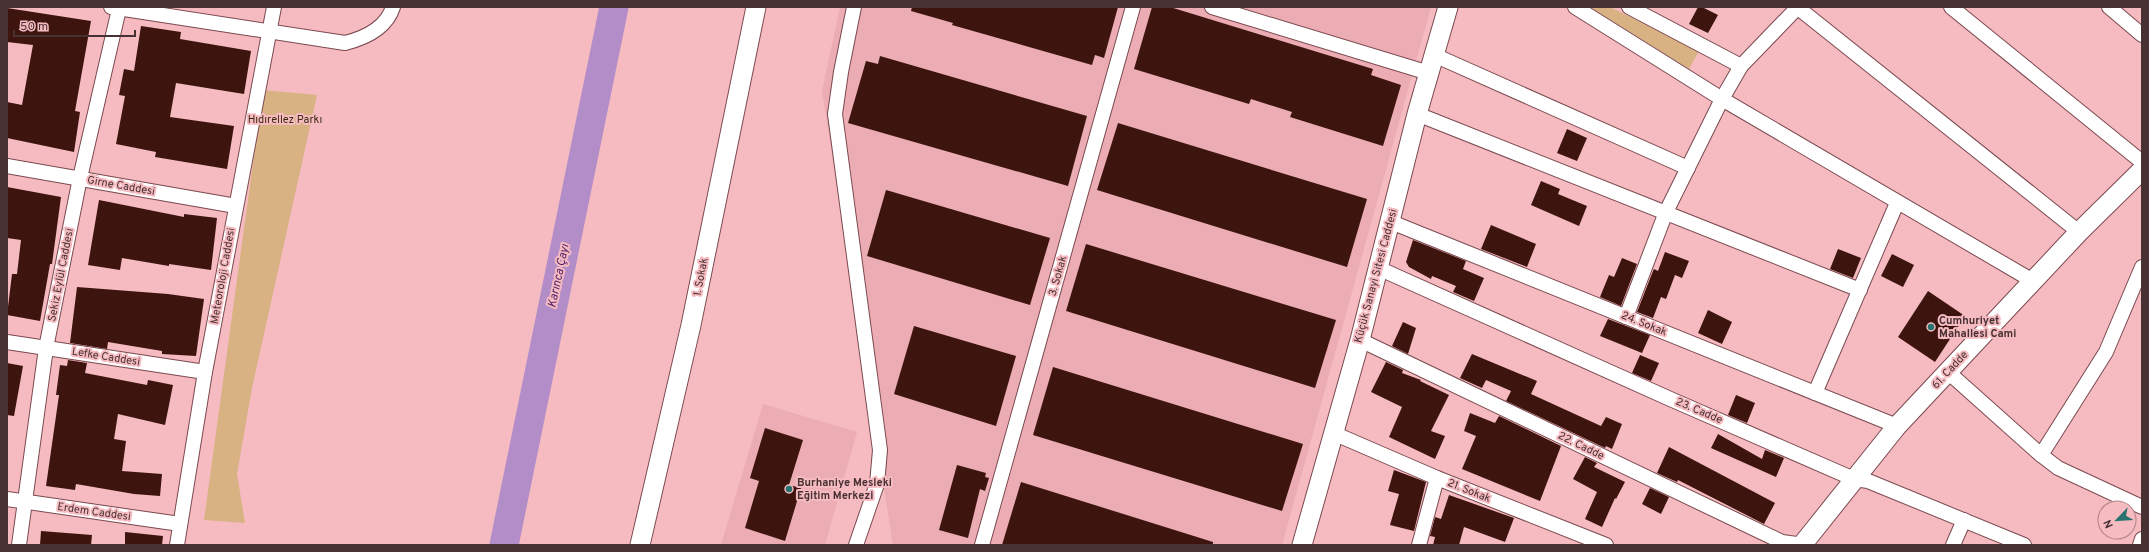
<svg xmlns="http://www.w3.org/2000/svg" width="2149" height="552" viewBox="0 0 2149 552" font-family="Overpass,sans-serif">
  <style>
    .built { fill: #ebacb3 }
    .green { fill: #d9b284 }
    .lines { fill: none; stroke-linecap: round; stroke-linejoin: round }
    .river { stroke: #b28dc8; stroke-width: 29 }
    .building { fill: #3e150e }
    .street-casing { stroke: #7a494f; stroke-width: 16 }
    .secondary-casing { stroke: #7a494f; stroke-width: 21 }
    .street { stroke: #fff; stroke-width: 14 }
    .secondary { stroke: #fff; stroke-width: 19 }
    .poi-dot { fill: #287270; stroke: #f5bbc1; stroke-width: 1.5 }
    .labels { text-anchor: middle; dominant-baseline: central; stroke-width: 4; stroke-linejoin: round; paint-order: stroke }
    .park-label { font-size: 11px; fill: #3f2b11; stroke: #f5bbc1 }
    .street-label { font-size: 11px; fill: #483133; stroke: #f5bbc1 }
    .poi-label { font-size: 11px; font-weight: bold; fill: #483133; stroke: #f5bbc1; text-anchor: start }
    .water-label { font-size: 12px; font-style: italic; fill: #4c1d64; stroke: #f5bbc1 }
  </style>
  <rect width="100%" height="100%" fill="#f5bbc1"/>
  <g class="built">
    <polygon points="840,7 1431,7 1282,545 893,545 822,91"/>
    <polygon points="763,404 857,432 825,545 721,545"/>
  </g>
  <g class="green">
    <polygon points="1590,7 1610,7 1699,51 1689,69"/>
    <polygon points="263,90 317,95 252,388 237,474 245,523 204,520"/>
  </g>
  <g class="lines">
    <polyline class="river" points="504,545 614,7"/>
  </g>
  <g class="building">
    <polygon points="912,7 1118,7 1104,58 1095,55 1092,65 952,25 953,23 911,11"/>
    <polygon points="1152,7 1170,7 1373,69 1371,75 1401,85 1383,146 1290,117 1292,112 1251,99 1249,104 1134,69"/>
    <polygon points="1698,7 1702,7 1718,15 1708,33 1689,24"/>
    <polygon points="7,8 91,21 75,111 80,112 74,152 7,138 7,102 22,105 33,45 7,42"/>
    <polygon points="141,26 181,32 180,39 251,51 244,94 176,83 170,117 234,126 227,169 155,157 156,152 116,144 125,96 119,95 124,69 134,71"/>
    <polygon points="880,56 1087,116 1068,186 848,123 866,61 878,64"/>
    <polygon points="1118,123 1367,199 1347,267 1097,190"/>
    <polygon points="1567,129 1587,138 1577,161 1557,153"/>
    <polygon points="1541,181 1560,189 1558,194 1587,206 1579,226 1531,205"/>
    <polygon points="7,187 61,197 52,264 50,264 40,321 7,315 12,274 17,274 21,240 7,238"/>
    <polygon points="886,190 1050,238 1030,305 867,256"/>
    <polygon points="99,200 184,217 184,214 217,218 211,270 169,264 169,266 122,258 120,270 88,265"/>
    <polygon points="1491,225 1536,244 1527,267 1481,249"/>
    <polygon points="1413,240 1466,261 1463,269 1484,278 1474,301 1453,292 1456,286 1432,276 1431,279 1409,267 1406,262"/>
    <polygon points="1086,244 1336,320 1315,388 1066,311"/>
    <polygon points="1838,249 1861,258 1853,278 1830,269"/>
    <polygon points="1665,252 1689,261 1682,278 1675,275 1666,299 1661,297 1653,318 1637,312 1653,271 1654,269 1658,271"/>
    <polygon points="1892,254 1914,265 1903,287 1881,276"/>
    <polygon points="1622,258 1637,264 1621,306 1600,297 1609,275 1614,277"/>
    <polygon points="77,287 168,294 204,299 196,356 162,354 162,351 108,342 107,349 70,343"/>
    <polygon points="1928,291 1965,316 1935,362 1898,337"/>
    <polygon points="1708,310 1732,322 1722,344 1698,333"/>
    <polygon points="1608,319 1650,335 1642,353 1600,336"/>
    <polygon points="1403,322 1416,328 1408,354 1392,346"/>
    <polygon points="914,326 1016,356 996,426 894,394"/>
    <polygon points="1472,354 1537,381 1531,394 1601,426 1606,417 1622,424 1612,449 1606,446 1605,448 1506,401 1511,391 1486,380 1482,388 1460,378"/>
    <polygon points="1640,355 1659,363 1651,381 1632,373"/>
    <polygon points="68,360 87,363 85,373 147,385 148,380 173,385 165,425 118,414 114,439 126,441 122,471 162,474 160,496 134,494 76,484 75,490 46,486 59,395 56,395 60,365 67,366"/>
    <polygon points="1386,362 1403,370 1402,373 1421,380 1420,381 1449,395 1431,431 1445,436 1435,459 1389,437 1402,407 1371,392"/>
    <polygon points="7,363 23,366 14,416 7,415"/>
    <polygon points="1053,367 1303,444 1282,511 1033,435"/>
    <polygon points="1736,395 1755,403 1747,423 1728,415"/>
    <polygon points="1470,413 1495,423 1499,416 1561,446 1540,501 1462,469 1476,436 1464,431"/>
    <polygon points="765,428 803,440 789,485 801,488 785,541 745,528 759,481 750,478"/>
    <polygon points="1718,434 1762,459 1765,450 1784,458 1776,477 1711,448"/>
    <polygon points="1669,447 1775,503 1764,524 1678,480 1677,482 1657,473"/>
    <polygon points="1585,457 1597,463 1594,467 1625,482 1616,499 1615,498 1602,527 1585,519 1597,492 1573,479"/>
    <polygon points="957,465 986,473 985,477 989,478 985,491 980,489 968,538 939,530"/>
    <polygon points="1394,470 1426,482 1414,531 1390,525 1399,494 1388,491"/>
    <polygon points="1021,482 1213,542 1213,545 1002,545"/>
    <polygon points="1650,488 1669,497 1661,514 1642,504"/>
    <polygon points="1449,495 1514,518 1505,542 1464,527 1459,545 1433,545 1435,537 1430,536 1435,517 1441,519"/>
    <polygon points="41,531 92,535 91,545 40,545"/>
    <polygon points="125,532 163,536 162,545 125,545"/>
  </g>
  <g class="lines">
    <g class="street-casing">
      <g id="street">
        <path d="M111 7 345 43C365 38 386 29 393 7"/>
        <polyline points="854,7 841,72 835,114 880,450 877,484 856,545"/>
        <polyline points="1212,7 1429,73"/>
        <polyline points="1575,7 1722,99 2033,281"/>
        <polyline points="1797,7 2079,232"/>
        <polyline points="1951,7 2142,162"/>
        <polyline points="2109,7 2142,35"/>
        <polyline points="1434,55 1688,168"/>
        <polyline points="1741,66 1798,7"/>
        <polyline points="1417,114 1860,290"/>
        <polyline points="7,166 236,206"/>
        <polyline points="1391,222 1897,426"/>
        <polyline points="2142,267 2106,352 2041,455 2058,468 2142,507"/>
        <polyline points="1378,268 1668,398 1854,479 1868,481 2024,545"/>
        <polyline points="1626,317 1666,212 1722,99 1741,66 1629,7"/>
        <polyline points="1360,340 1782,542 1804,545"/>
        <polyline points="7,342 205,372"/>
        <polyline points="1948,372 2041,455"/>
        <polyline points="1815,393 1897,203"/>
        <polyline points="1333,433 1437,478 1606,545"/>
        <polyline points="7,499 180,524"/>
        <polyline points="19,545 46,348 80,178 119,9"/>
        <polyline points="177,545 205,372 274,7"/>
        <polyline points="982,545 1133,7"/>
        <polyline points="1419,545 1437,478"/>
        <polyline points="1953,545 1964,520"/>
        <polyline points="2140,545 2142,539"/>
      </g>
    </g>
    <g class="secondary-casing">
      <g id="secondary">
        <polyline points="640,545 691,325 756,7"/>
        <polyline points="1302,545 1360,340 1417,114 1448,7"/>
        <polyline points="1802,545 1897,426 2079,232 2142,170"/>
      </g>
    </g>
    <use href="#street" class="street"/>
    <use href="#secondary" class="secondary"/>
  </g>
  <g class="poi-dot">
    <circle cx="1931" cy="327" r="4"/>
    <circle cx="789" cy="489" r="4"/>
  </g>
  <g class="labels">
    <g class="park-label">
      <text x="285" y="120">Hıdırellez Parkı</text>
    </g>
    <g class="street-label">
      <text transform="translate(121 186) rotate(10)">Girne Caddesi</text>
      <text transform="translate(61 275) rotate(-79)">Sekiz Eylül Caddesi</text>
      <text transform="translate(223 276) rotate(-80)">Meteoroloji Caddesi</text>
      <text transform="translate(1058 276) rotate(-74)">3. Sokak</text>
      <text transform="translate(1376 276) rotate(-75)">Küçük Sanayi Sitesi Caddesi</text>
      <text transform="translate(701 277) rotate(-79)">1. Sokak</text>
      <text transform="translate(1644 324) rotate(22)">24. Sokak</text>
      <text transform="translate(106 357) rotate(9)">Lefke Caddesi</text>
      <text transform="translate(1950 370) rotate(-47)">61. Cadde</text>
      <text transform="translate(1699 411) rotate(23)">23. Cadde</text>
      <text transform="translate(1581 446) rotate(26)">22. Cadde</text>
      <text transform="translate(1469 491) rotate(22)">21. Sokak</text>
      <text transform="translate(94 512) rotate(8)">Erdem Caddesi</text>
    </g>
    <g class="poi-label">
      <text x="1939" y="321">Cumhuriyet<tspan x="1939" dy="13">Mahallesi Cami</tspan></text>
      <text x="797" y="483">Burhaniye Mesleki<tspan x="797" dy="13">Eğitim Merkezi</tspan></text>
    </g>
    <g class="water-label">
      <text transform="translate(559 276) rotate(-78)">Karınca Çayı</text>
    </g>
  </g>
  <rect width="2149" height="552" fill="none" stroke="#483133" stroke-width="16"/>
  <g transform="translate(2117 520) rotate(245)"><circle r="19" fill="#f5bbc1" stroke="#b08488"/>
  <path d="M0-3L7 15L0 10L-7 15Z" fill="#287270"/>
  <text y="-6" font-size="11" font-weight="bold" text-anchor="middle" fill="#483133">N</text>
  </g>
  <path d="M14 30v6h121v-6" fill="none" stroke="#483133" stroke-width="2"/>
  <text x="20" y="30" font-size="12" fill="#483133" stroke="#f5bbc1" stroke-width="3" paint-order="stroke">50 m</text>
</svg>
